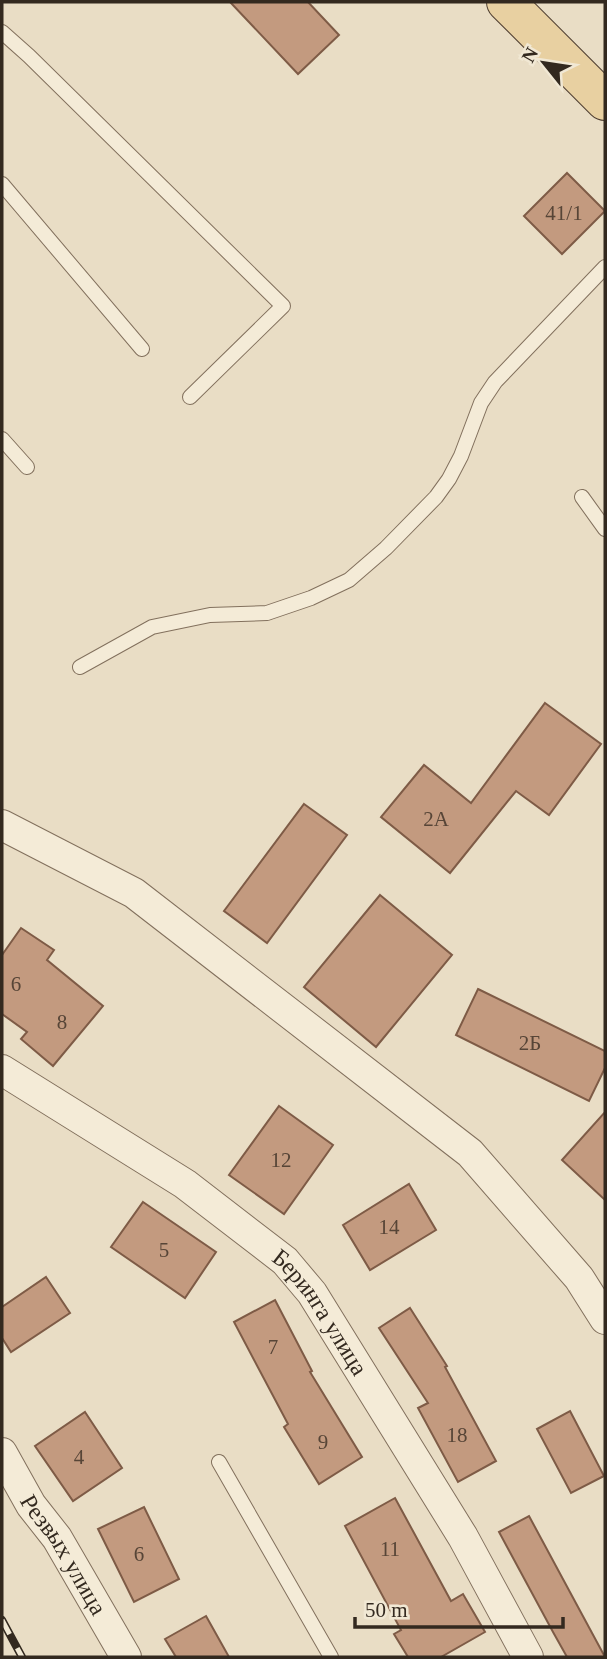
<svg xmlns="http://www.w3.org/2000/svg" width="607" height="1659" viewBox="0 0 607 1659" font-family="'Times New Roman',serif">
  <style>
    .building { fill: #c39a7f; stroke: #7e5b46; stroke-width: 2 }
    .lines { fill: none; stroke-linecap: round; stroke-linejoin: round }
    .service-casing { stroke: #82705d; stroke-width: 16 }
    .minor-casing { stroke: #82705d; stroke-width: 32 }
    .primary-casing { stroke: #503f31; stroke-width: 40 }
    .service { stroke: #f4ebd7; stroke-width: 14 }
    .minor { stroke: #f4ebd7; stroke-width: 30 }
    .primary { stroke: #e8d0a1; stroke-width: 38 }
    .rail-casing { stroke: #33291f; stroke-width: 8 }
    .rail { stroke: #f1e8d4; stroke-width: 5; stroke-dasharray: 16; stroke-linecap: butt }
    .labels { text-anchor: middle; dominant-baseline: central; stroke-width: 5; stroke-linejoin: round; paint-order: stroke }
    .number-label { font-size: 21px; fill: #574537 }
    .street-label { font-size: 24px; fill: #33291f; stroke: #f1e8d4 }
  </style>
  <rect width="100%" height="100%" fill="#e9ddc5"/>
  <g class="building">
    <polygon points="230,2 308,2 339,35 298,74"/>
    <polygon points="567,173 605,211 562,254 524,216"/>
    <polygon points="545,703 601,744 549,815 516,791 450,873 381,817 424,765 471,803"/>
    <polygon points="304,804 347,835 267,943 224,911"/>
    <polygon points="380,895 452,955 376,1047 304,987"/>
    <polygon points="21,928 54,950 47,960 103,1006 53,1066 21,1039 27,1032 2,1014 2,955"/>
    <polygon points="478,989 605,1051 605,1068 589,1101 456,1035"/>
    <polygon points="279,1106 333,1145 284,1214 229,1175"/>
    <polygon points="605,1112 605,1200 562,1160"/>
    <polygon points="409,1184 436,1230 370,1270 343,1225"/>
    <polygon points="143,1202 216,1252 185,1298 111,1247"/>
    <polygon points="46,1277 70,1313 11,1352 2,1338 2,1307"/>
    <polygon points="275,1300 312,1371 310,1372 362,1457 319,1484 284,1427 288,1424 234,1322"/>
    <polygon points="410,1308 447,1366 445,1367 496,1461 458,1482 418,1408 428,1403 379,1328"/>
    <polygon points="570,1411 604,1476 571,1493 537,1429"/>
    <polygon points="85,1412 122,1468 73,1501 35,1446"/>
    <polygon points="395,1498 451,1601 463,1594 485,1632 441,1657 408,1657 394,1634 401,1630 345,1526"/>
    <polygon points="144,1507 179,1579 134,1602 98,1529"/>
    <polygon points="529,1516 578,1607 605,1657 567,1657 553,1632 499,1532"/>
    <polygon points="206,1616 229,1657 176,1657 165,1639"/>
  </g>
  <g class="lines">
    <g class="service-casing">
      <g id="service">
        <polyline points="2,32 29,56 283,306 190,397"/>
        <polyline points="2,184 142,349"/>
        <polyline points="2,439 27,467"/>
        <polyline points="582,497 605,529"/>
        <polyline points="80,667 152,627 210,615 267,613 311,598 349,580 386,548 436,497 449,479 461,456 481,403 495,382 605,267"/>
        <polyline points="219,1462 331,1657"/>
      </g>
    </g>
    <g class="minor-casing">
      <g id="minor">
        <polyline points="2,825 134,893 470,1153 579,1278 605,1319"/>
        <path id="s1" d="M2 1070 185 1184 285 1261 312 1293 463 1537 528 1657"/>
        <path id="s2" d="M2 1453 31 1505 57 1538 126 1657"/>
      </g>
    </g>
    <g class="primary-casing">
      <polyline id="primary" points="506,2 605,101"/>
    </g>
    <use href="#service" class="service"/>
    <use href="#minor" class="minor"/>
    <use href="#primary" class="primary"/>
    <g class="rail-casing">
      <polyline id="rail" points="2,1620 22,1657"/>
    </g>
    <use href="#rail" class="rail"/>
  </g>
  <g class="labels">
    <g class="number-label">
      <text x="564" y="213">41/1</text>
      <text x="436" y="819">2А</text>
      <text x="16" y="984">6</text>
      <text x="62" y="1022">8</text>
      <text x="530" y="1043">2Б</text>
      <text x="281" y="1160">12</text>
      <text x="389" y="1227">14</text>
      <text x="164" y="1250">5</text>
      <text x="273" y="1347">7</text>
      <text x="457" y="1435">18</text>
      <text x="323" y="1442">9</text>
      <text x="79" y="1457">4</text>
      <text x="390" y="1549">11</text>
      <text x="139" y="1554">6</text>
    </g>
    <g class="street-label">
      <text stroke="none"><textPath href="#s1" startOffset="404">Беринга улица</textPath></text>
      <text stroke="none"><textPath href="#s2" startOffset="119">Резвых улица</textPath></text>
    </g>
  </g>
  <rect width="607" height="1659" fill="none" stroke="#33291f" stroke-width="7"/>
  <g transform="translate(544 63) rotate(300)" stroke="#f1e8d4" stroke-width="5" paint-order="stroke">
  <path d="M0-5L12 26L0 18L-12 26Z" fill="#33291f"/>
  <text y="-10" font-size="19" font-weight="bold" text-anchor="middle" fill="#33291f">N</text>
  </g>
  <path d="M355 1617v10h208v-10" fill="none" stroke="#33291f" stroke-width="3.5"/>
  <text x="365" y="1617" font-size="21" fill="#33291f" stroke="#f1e8d4" stroke-width="5" paint-order="stroke">50 m</text>
</svg>
